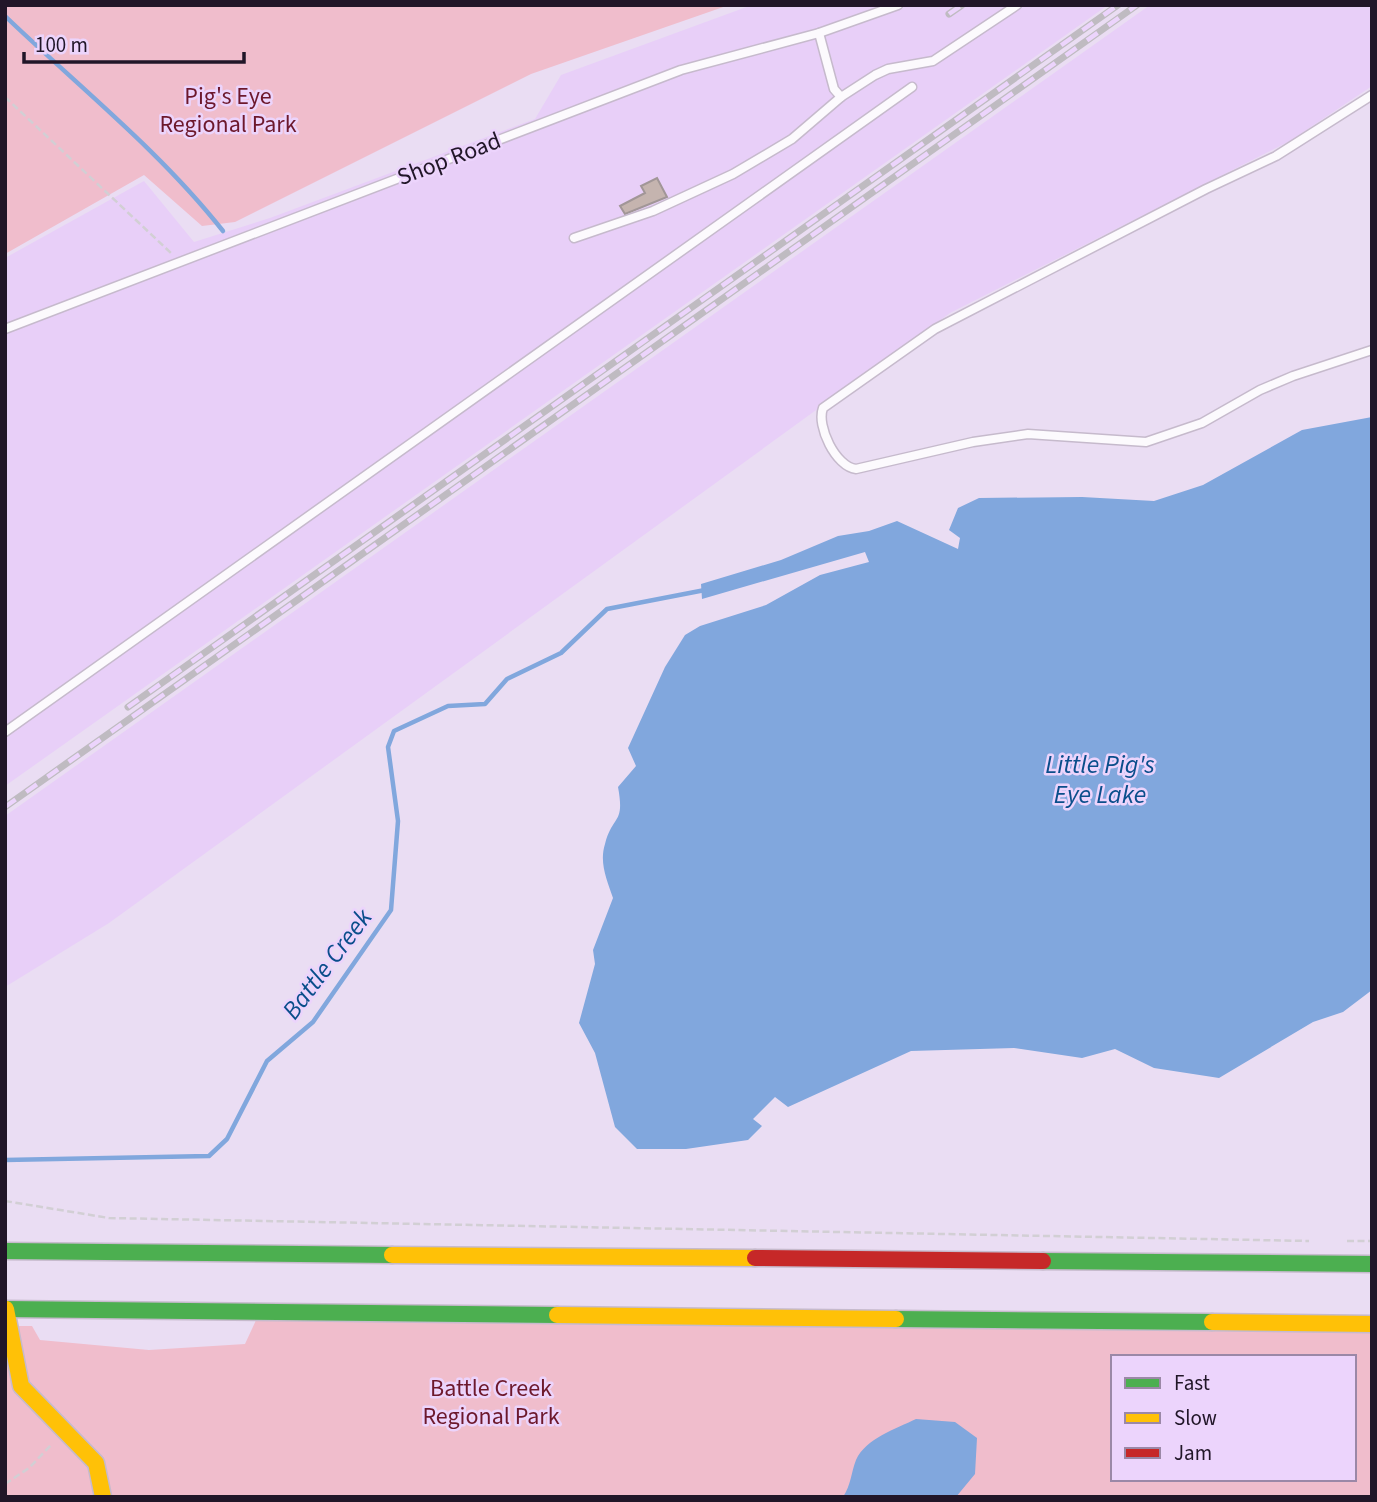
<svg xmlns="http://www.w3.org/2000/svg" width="1377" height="1502" viewBox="0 0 1377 1502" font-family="'Source Sans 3',sans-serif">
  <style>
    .built { fill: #e8cff8 }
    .green { fill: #f0bdcc; fill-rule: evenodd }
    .water { fill: #81a7dd }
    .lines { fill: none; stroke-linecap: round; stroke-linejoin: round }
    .stream { stroke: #81a7dd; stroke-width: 4.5 }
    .building { fill: #c5b4af; stroke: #a19697; stroke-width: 2 }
    .lane-casing { stroke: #c6bacc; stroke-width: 11 }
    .fast-casing { stroke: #c6bacc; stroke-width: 19 }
    .slow-casing { stroke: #c6bacc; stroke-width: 19 }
    .jam-casing { stroke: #c6bacc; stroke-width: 19 }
    .path { stroke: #d2cfd4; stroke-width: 2.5; stroke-dasharray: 7 3.5; stroke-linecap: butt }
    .lane { stroke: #fcfafd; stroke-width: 8 }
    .fast { stroke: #4caf50; stroke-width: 16 }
    .slow { stroke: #ffc107; stroke-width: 16 }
    .jam { stroke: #c62828; stroke-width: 16 }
    .rail-casing { stroke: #bfbbc1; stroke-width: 7 }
    .rail { stroke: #ecd4fc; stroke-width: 4.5; stroke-dasharray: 13; stroke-linecap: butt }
    .labels { text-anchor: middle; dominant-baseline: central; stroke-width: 5; stroke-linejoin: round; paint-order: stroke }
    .park-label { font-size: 24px; fill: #6d182c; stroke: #ecd4fc }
    .street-label { font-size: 24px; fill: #211628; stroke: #ecd4fc }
    .water-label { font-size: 26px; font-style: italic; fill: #0a4e8b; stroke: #ecd4fc }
  </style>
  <rect width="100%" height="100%" fill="#eaddf3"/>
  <g class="built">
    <polygon points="752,5 1108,5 5,786 5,258 144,181 194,242 270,218 535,119 561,75"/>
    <polygon points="1150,5 1372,5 1372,86 1290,141 950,313 109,923 5,987 5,816"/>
  </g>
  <g class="green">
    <polygon points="5,5 729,5 531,74 235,222 202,226 144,175 5,254"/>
    <path d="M263 1305 1372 1324V1497H5V1326H32L40 1340 149 1350 245 1344ZM1113 1357H1354V1479H1113Z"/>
  </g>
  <g class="water">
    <path d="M1372 417V990L1343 1012 1313 1022 1219 1078 1154 1068 1115 1049 1082 1058 1014 1048 911 1051 788 1107 775 1097 753 1119 762 1126 748 1140 686 1149H637L615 1127 595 1053 579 1023 595 964 593 950 613 898C607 880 599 863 605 844 613 814 625 825 618 787L636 766 628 748 665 667 685 635 700 626 766 605 820 575 869 562 865 552 702 599 701 584 781 560 838 536 869 531 897 521 958 549 960 538 949 530 958 508 979 498 1082 497 1154 501 1203 485 1302 430Z"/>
    <path d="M916 1419 955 1422 977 1438 975 1474 956 1497H843C851 1485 851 1473 856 1460 866 1438 896 1429 916 1419Z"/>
  </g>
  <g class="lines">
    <g class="stream">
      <path d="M5 16C78 86 160 151 223 231"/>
      <polyline points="5,1160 209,1156 227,1139 267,1061 313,1022 391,910 398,821 388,747 394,731 448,706 485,704 507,679 561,653 607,609 705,590"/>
    </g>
  </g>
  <polygon class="building" points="657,178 667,197 625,214 620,206 645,193 641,186"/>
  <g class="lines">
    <g class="lane-casing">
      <g id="lane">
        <polyline points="819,33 834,89 841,97"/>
        <path d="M1372 95 1276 156 1206 189 935 329 823 408C816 426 836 467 856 469L973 442 1028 434 1146 442 1202 423 1260 390 1293 376 1372 350"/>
        <polyline points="574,238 653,211 733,174 792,139 841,97 875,75 888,69 933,61 1017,5"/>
        <polyline points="5,329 681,70 819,33 898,5"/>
        <polyline points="5,732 912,87"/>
      </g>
    </g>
    <g class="fast-casing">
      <g id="fast">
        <polyline points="5,1251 392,1255"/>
        <polyline points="1043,1261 1372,1264"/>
        <polyline points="5,1309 557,1315"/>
        <polyline points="896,1319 1212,1322"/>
      </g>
    </g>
    <g class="slow-casing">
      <g id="slow">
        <polyline points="392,1255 755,1258"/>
        <polyline points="6,1309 21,1386 96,1463 103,1497"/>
        <polyline points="557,1315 896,1319"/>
        <polyline points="1212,1322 1372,1324"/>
      </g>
    </g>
    <g class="jam-casing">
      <polyline id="jam" points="755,1258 1043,1261"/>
    </g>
    <g class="path">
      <polyline points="5,97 171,253"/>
      <polyline points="5,1201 109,1218 1309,1241"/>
      <polyline points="1347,1241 1372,1241"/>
      <polyline points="5,1484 29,1468 52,1444"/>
    </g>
    <use href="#lane" class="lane"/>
    <use href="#fast" class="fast"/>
    <use href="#slow" class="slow"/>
    <use href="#jam" class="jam"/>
    <g class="rail-casing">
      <g id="rail">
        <polyline points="949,14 962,5"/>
        <polyline points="128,707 1118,5"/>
        <polyline points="5,807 1137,5"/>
      </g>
    </g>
    <use href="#rail" class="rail"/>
  </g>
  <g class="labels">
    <g class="park-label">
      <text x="228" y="96">Pig's Eye<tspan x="228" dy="28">Regional Park</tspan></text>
      <text x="491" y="1388">Battle Creek<tspan x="491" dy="28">Regional Park</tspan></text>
    </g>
    <g class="street-label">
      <text transform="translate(449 159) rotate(-21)">Shop Road</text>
    </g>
    <g class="water-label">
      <text x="1100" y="764">Little Pig's<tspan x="1100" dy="30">Eye Lake</tspan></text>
      <text transform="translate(327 964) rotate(-53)">Battle Creek</text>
    </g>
  </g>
  <rect width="1377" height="1502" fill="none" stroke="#211628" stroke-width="14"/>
  <rect x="1111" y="1355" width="245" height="126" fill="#ecd4fc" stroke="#9b88a7" stroke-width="2"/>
  <rect x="1125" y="1378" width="35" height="10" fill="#4caf50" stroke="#9b88a7" stroke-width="2"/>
  <text x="1174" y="1390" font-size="21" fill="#211628">Fast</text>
  <rect x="1125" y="1413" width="35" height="10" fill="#ffc107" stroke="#9b88a7" stroke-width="2"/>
  <text x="1174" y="1425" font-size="21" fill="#211628">Slow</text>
  <rect x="1125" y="1448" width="35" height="10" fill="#c62828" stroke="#9b88a7" stroke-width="2"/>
  <text x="1174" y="1460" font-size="21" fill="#211628">Jam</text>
  <path d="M24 52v10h220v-10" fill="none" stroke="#211628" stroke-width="3.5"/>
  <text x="35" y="52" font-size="21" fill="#211628" stroke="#ecd4fc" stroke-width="5" paint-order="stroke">100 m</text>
</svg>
